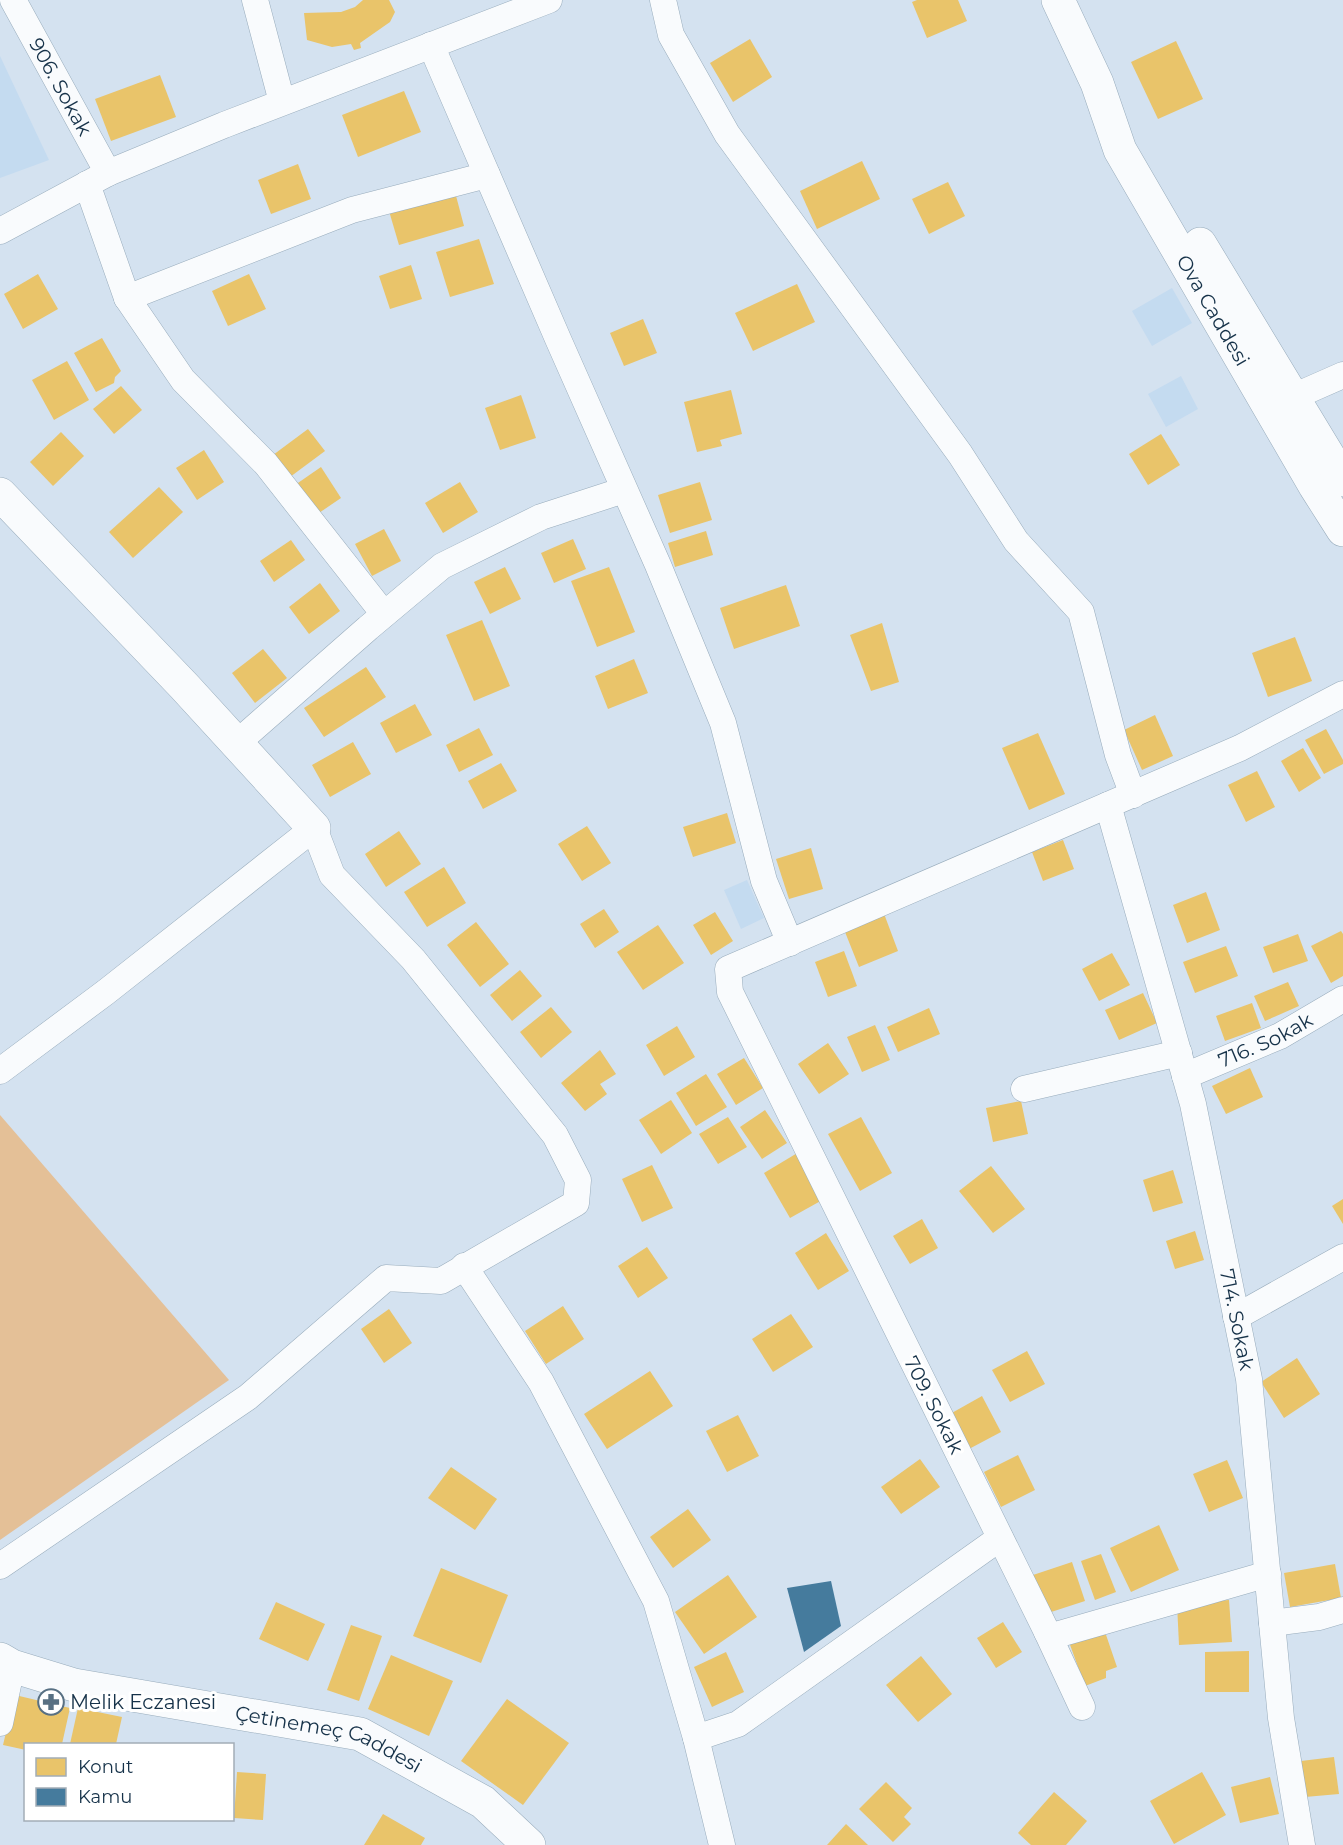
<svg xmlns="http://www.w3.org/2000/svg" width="1343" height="1845" viewBox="0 0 1343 1845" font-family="Montserrat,sans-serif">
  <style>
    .built { fill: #c4dbf0 }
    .green { fill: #e4c097 }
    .homes { fill: #e9c46a }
    .public { fill: #457b9d }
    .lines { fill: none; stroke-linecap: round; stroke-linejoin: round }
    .street-casing { stroke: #98acbc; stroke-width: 27 }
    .secondary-casing { stroke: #98acbc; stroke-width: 34 }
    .street { stroke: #f9fbfd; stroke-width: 26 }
    .secondary { stroke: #f9fbfd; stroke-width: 33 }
    .labels { text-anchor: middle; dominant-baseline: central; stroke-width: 6; stroke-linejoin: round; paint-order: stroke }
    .street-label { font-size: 20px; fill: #163249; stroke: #fff }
    .poi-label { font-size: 20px; fill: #163249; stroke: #fff; text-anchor: start }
  </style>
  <rect width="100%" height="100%" fill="#d4e2f0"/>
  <g class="built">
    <polygon points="0,56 49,160 0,178"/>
    <polygon points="1172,288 1192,323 1152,346 1132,311"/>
    <polygon points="1181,376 1198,409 1166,427 1148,394"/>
    <polygon points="747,880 764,918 741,929 724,890"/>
  </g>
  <polygon class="green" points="0,1115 229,1380 0,1540"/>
  <g class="homes">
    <polygon points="363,0 389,0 395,12 390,22 360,43 361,48 354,50 351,44 332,47 307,40 304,13 341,12 355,7"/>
    <polygon points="917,0 958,0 967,21 927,38 912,2"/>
    <polygon points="750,39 772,77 733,102 710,63"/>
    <polygon points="1176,41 1203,99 1158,119 1131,62"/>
    <polygon points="160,75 176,117 111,141 95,99"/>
    <polygon points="404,91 421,132 358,157 342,115"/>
    <polygon points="862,161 880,199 817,229 800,191"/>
    <polygon points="298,164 311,199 271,214 258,180"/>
    <polygon points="948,182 965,216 929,234 912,199"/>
    <polygon points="455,192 464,226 399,245 389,211"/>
    <polygon points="479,239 494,284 450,297 436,252"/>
    <polygon points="411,265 422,299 390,309 379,276"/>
    <polygon points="38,274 58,309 23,329 4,294"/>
    <polygon points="249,274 266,309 228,326 212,291"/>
    <polygon points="797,284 815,322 753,351 735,313"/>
    <polygon points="643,319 657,353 624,366 610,333"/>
    <polygon points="102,338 121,371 115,377 114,383 96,392 74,353"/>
    <polygon points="67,361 89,400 54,420 32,380"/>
    <polygon points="121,386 142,410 114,434 93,409"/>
    <polygon points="731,390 742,434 720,440 722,446 697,452 684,402"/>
    <polygon points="521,395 536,438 500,450 485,408"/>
    <polygon points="308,429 325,451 290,477 273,455"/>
    <polygon points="61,432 84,456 53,486 30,462"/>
    <polygon points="1161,434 1180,465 1148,485 1129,454"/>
    <polygon points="204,450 224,482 197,500 176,468"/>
    <polygon points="321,467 341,498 316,515 295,485"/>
    <polygon points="460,482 478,512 443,533 425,503"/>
    <polygon points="700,482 712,520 670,533 658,495"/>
    <polygon points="159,487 183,512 133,558 109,532"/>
    <polygon points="384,529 401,561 372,576 355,544"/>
    <polygon points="706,531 713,555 675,567 668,543"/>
    <polygon points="573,539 586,569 554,583 541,553"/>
    <polygon points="291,540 305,560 274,582 260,561"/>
    <polygon points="505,567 521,599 490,614 474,582"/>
    <polygon points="609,567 635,632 597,647 571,581"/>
    <polygon points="320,583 340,611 309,634 289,607"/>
    <polygon points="786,585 800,626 734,649 720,608"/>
    <polygon points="482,620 510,686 474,701 446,635"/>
    <polygon points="882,623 899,682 871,691 850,635"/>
    <polygon points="1295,637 1312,681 1268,697 1252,653"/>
    <polygon points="263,649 287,678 255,703 232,673"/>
    <polygon points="634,659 648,693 608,709 595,676"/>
    <polygon points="366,667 386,697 324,737 304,708"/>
    <polygon points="415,704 432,735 396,753 380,723"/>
    <polygon points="1155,715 1173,756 1142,770 1124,730"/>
    <polygon points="479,728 493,755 459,772 446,745"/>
    <polygon points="1326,729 1343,760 1343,764 1324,774 1305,740"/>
    <polygon points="1038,733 1065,794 1029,810 1002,748"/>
    <polygon points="353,742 371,774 330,797 312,765"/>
    <polygon points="1303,748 1321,778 1299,792 1281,761"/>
    <polygon points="501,763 517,791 483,809 468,781"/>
    <polygon points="1257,771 1275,807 1246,822 1228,785"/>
    <polygon points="727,813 736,843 693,857 683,827"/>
    <polygon points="587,826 611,863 582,881 558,844"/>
    <polygon points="399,831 421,864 386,887 365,854"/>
    <polygon points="1063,840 1074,869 1043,881 1032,852"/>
    <polygon points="811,848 823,889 789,899 776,859"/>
    <polygon points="444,867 466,903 427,927 404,892"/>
    <polygon points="1206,892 1220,930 1187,943 1173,905"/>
    <polygon points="604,909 619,932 595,948 580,924"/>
    <polygon points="883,911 898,951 859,967 843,927"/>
    <polygon points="715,912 733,941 711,955 693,925"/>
    <polygon points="476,922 509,964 480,987 447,945"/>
    <polygon points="658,925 684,963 643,990 617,952"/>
    <polygon points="1341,931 1343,934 1343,976 1331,983 1311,946"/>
    <polygon points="1298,934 1308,961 1273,973 1263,947"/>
    <polygon points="1226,946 1238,976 1195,993 1183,962"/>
    <polygon points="844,951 857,986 828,997 815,962"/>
    <polygon points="1112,953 1130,985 1099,1001 1082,969"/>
    <polygon points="520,970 542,996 512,1021 490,995"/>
    <polygon points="1288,982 1299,1006 1265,1021 1254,996"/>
    <polygon points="1143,993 1157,1023 1119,1040 1105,1010"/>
    <polygon points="1252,1003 1261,1028 1225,1041 1216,1016"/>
    <polygon points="551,1007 572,1032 541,1058 520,1032"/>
    <polygon points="929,1008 940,1034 898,1052 887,1027"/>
    <polygon points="875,1025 890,1060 862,1072 847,1037"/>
    <polygon points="677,1026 695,1057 664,1076 646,1045"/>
    <polygon points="828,1043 849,1074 819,1094 798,1064"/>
    <polygon points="600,1050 616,1074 600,1084 607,1094 585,1111 561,1083"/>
    <polygon points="744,1058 763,1088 736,1105 717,1074"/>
    <polygon points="1250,1068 1263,1097 1226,1114 1212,1086"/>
    <polygon points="706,1074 727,1107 696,1126 676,1093"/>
    <polygon points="671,1100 692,1133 661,1154 639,1120"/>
    <polygon points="1021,1101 1028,1134 993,1142 986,1108"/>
    <polygon points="765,1110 787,1143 762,1159 740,1127"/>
    <polygon points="728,1117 747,1147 718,1164 699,1134"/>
    <polygon points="861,1117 892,1173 860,1191 828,1134"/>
    <polygon points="799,1152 826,1198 790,1218 764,1173"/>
    <polygon points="652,1165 673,1208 642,1222 622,1179"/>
    <polygon points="991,1166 1025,1209 993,1233 959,1191"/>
    <polygon points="1173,1170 1183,1203 1153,1212 1143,1180"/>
    <polygon points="1343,1199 1343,1224 1332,1206"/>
    <polygon points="922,1219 938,1248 910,1264 893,1236"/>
    <polygon points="1195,1231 1204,1260 1175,1269 1166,1241"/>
    <polygon points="826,1233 849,1271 818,1290 795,1253"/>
    <polygon points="647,1247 668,1278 638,1298 618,1266"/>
    <polygon points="563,1306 584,1339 546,1364 525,1331"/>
    <polygon points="389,1309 412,1343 384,1363 361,1329"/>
    <polygon points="791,1314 813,1347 773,1372 752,1339"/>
    <polygon points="1027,1351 1045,1384 1010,1402 992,1370"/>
    <polygon points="1297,1358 1320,1394 1284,1418 1261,1382"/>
    <polygon points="650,1371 673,1406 607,1449 584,1414"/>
    <polygon points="982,1396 1001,1432 969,1449 950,1414"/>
    <polygon points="738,1415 759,1456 727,1472 706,1431"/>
    <polygon points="1018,1455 1035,1490 1001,1507 984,1472"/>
    <polygon points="920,1459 940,1487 901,1514 881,1487"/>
    <polygon points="1227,1460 1243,1498 1209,1512 1193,1474"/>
    <polygon points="451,1467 497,1499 475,1530 428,1498"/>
    <polygon points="688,1509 711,1540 673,1568 650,1537"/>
    <polygon points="1159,1525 1179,1570 1131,1592 1110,1548"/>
    <polygon points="1101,1554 1116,1592 1095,1600 1081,1561"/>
    <polygon points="1072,1562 1085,1601 1045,1614 1033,1575"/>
    <polygon points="1335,1564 1341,1598 1290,1607 1284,1573"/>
    <polygon points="441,1568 508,1595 481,1663 413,1636"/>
    <polygon points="728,1575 757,1617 704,1654 675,1612"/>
    <polygon points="1229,1600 1232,1642 1179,1645 1177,1604"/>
    <polygon points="276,1602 325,1624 308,1661 259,1639"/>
    <polygon points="1003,1622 1022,1652 996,1668 977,1638"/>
    <polygon points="351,1625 382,1636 359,1701 327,1690"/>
    <polygon points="1104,1629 1117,1667 1106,1671 1106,1678 1085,1686 1069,1642"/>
    <polygon points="1249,1651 1249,1692 1205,1692 1205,1652"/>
    <polygon points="726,1652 744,1692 712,1707 694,1667"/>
    <polygon points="391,1655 453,1681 429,1736 368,1709"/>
    <polygon points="921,1656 952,1694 918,1722 886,1685"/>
    <polygon points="15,1695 70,1708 62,1744 26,1744 26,1750 3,1745"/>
    <polygon points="507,1699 569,1743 523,1805 461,1761"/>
    <polygon points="78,1708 122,1717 116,1744 70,1744"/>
    <polygon points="1334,1757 1339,1794 1305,1797 1301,1761"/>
    <polygon points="237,1772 266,1774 263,1820 234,1818"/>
    <polygon points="1202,1772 1226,1815 1174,1844 1150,1801"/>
    <polygon points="1270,1777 1279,1814 1240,1823 1231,1787"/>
    <polygon points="886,1782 912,1808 904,1817 911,1824 893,1842 859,1809"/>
    <polygon points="1054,1792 1087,1821 1066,1845 1031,1845 1018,1833"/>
    <polygon points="383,1814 425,1838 421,1845 364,1845"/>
    <polygon points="846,1824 868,1845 827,1845"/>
  </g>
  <polygon class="public" points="831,1581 841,1626 804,1652 787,1588"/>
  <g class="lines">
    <g class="street-casing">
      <g id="street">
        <path id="s1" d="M13 0 108 173"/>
        <polyline points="255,0 282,102"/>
        <polyline points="663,0 671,35 727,134 960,454 1016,541 1081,612 1118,755 1133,795"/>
        <polyline points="431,45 558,339 658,565 723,723 764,881 790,943"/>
        <polyline points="87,184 127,298 183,380 266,464 384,614"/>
        <polyline points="0,231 108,173 224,125 549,0"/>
        <polyline points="127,298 352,210 487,175"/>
        <polyline points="1293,397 1343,375"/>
        <polyline points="237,743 368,628 442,566 541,517 624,490"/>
        <path id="s2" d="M1108 805 1193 1104 1249 1379 1281 1718 1302 1845"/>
        <polyline points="0,1071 106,992 314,828 332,875 413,959 555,1135 578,1180 576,1203 441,1281 386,1278 248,1397 0,1566"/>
        <path id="s3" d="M1185 1076 1280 1036 1343 999"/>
        <polyline points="1024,1089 1179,1053"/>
        <polyline points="464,1266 541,1382 656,1601 696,1738 722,1845"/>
        <polyline points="1236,1317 1343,1257"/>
        <polyline points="1268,1574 1056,1635 1047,1632 730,992 728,969 1240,748 1343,694"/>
        <polyline points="1272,1623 1319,1617 1343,1610"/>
        <polyline points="1047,1632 1082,1707"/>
        <polyline points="0,1723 12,1666"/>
        <polyline points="696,1738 738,1724 1000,1538"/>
      </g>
    </g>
    <g class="secondary-casing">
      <g id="secondary">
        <path id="s4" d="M1058 0 1097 83 1120 150 1315 486 1343 530"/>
        <polyline points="1200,244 1343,480"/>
        <polyline points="0,494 184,686 314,828"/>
        <path id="s5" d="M0 1659 12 1666 74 1685 360 1734 483 1802 529 1845"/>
      </g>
    </g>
    <use href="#street" class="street"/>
    <use href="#secondary" class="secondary"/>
  </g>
  <defs>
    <g id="pharmacy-ring" transform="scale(1.35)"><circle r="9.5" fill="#fff" stroke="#587083" stroke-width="1.5"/><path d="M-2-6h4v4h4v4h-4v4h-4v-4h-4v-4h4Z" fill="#587083"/></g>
  </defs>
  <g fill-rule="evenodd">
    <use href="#pharmacy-ring" x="51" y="1702"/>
  </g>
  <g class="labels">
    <g class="street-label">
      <text stroke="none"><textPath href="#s1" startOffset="99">906. Sokak</textPath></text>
      <text stroke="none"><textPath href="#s4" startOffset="348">Ova Caddesi</textPath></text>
      <text stroke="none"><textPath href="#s3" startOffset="88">716. Sokak</textPath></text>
      <text stroke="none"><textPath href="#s2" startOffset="531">714. Sokak</textPath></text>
      <text transform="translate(934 1405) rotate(63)">709. Sokak</text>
      <text stroke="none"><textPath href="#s5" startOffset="340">Çetinemeç Caddesi</textPath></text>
    </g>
    <g class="poi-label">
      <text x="70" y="1702">Melik Eczanesi</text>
    </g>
  </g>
  <rect x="24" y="1743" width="210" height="78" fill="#ffffff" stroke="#a2adb6" stroke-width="1.5"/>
  <rect x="36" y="1758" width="30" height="18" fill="#e9c46a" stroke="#a2adb6" stroke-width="1.5"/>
  <text x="78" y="1773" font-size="18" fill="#163249">Konut</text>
  <rect x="36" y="1788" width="30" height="18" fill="#457b9d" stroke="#a2adb6" stroke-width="1.5"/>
  <text x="78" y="1803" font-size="18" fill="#163249">Kamu</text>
</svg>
